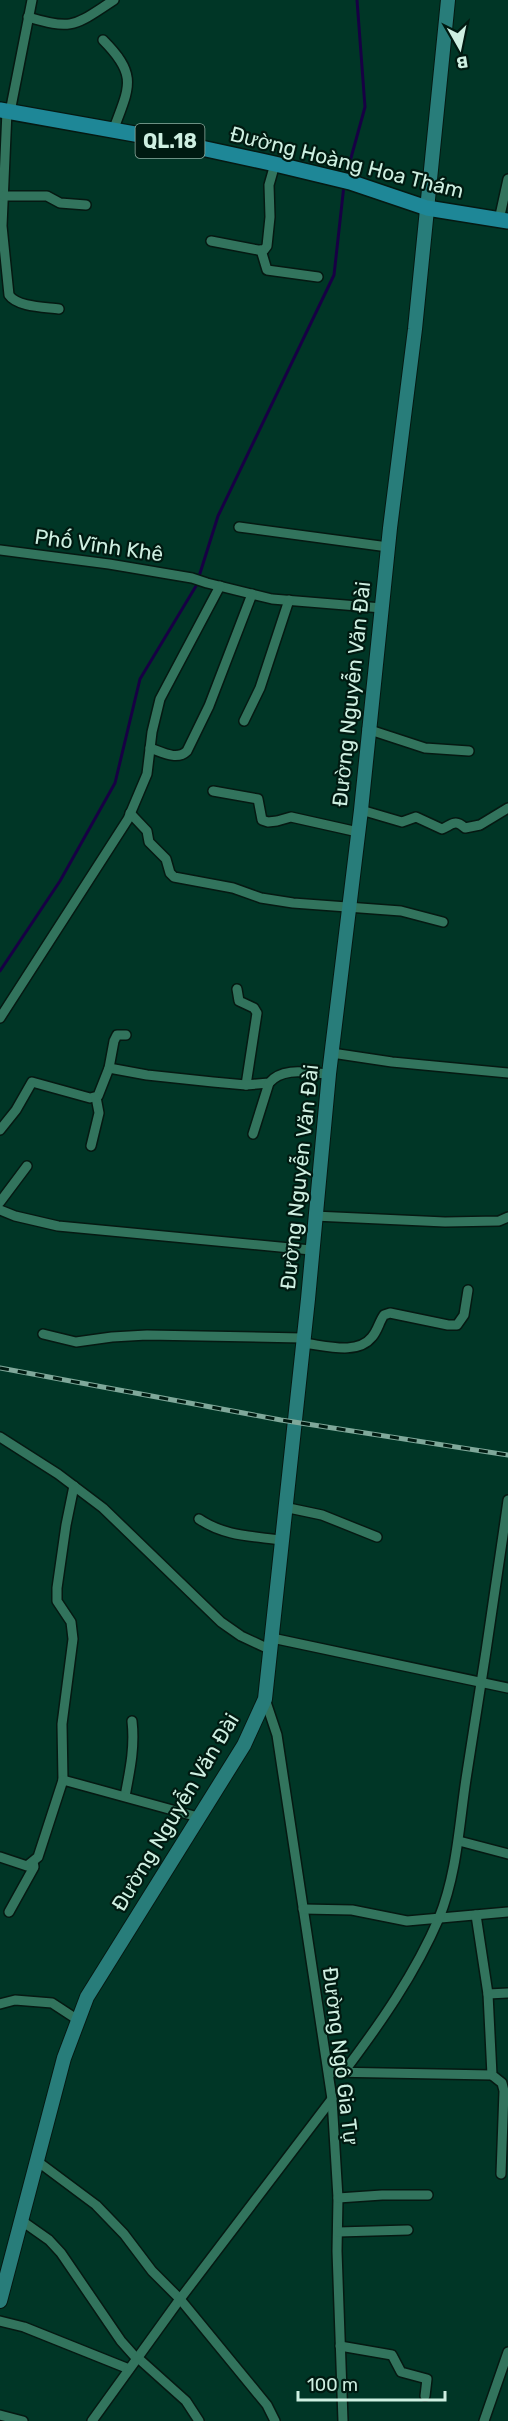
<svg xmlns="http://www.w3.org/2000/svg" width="508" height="2421" viewBox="0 0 508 2421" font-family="Rubik,sans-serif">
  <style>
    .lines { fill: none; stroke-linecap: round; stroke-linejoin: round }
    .stream { stroke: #170044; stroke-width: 3 }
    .street-casing { stroke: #051912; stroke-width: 12 }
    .secondary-casing { stroke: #051912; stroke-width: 16 }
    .primary-casing { stroke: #051912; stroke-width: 18 }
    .street { stroke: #32745d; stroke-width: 9 }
    .secondary { stroke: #287d7a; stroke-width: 14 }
    .primary { stroke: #1e8797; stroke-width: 15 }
    .rail-casing { stroke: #7fa89a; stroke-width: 5 }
    .rail { stroke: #001a11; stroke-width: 3; stroke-dasharray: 9; stroke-linecap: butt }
    .labels { text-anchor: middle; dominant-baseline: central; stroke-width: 4.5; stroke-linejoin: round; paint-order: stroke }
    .shield { fill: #001a11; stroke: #90afa3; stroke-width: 1.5 }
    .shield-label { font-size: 20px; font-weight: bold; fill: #ceefe1 }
    .street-label { font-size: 21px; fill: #ceefe1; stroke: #001a11 }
  </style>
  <rect width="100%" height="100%" fill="#003626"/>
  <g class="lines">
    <g class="stream">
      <polyline points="346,176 365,107 357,0"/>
      <polyline points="0,971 60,881 115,783 140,679 196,586 218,516 334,275 344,185"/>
    </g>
    <g class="street-casing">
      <g id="street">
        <path d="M28 17C74 31 75 25 114 0"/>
        <path d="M103 40C139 76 129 87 113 131"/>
        <path d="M7 111 2 226 9 295C17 307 45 307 59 309"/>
        <polyline points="10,112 32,0"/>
        <polyline points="4,196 47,196 60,203 86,205"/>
        <polyline points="499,220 508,179"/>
        <polyline points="211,241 258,250 264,250 267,246 270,217 269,185 275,164"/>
        <polyline points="261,250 267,270 318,277"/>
        <polyline points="239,527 388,547"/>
        <polyline points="0,550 109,564 192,578 207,583 272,599 382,608"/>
        <polyline points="244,721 260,688 289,600"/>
        <polyline points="367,729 425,748 469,751"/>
        <path d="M150 748C162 752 177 761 187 751L209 706 252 594"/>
        <polyline points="213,791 258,799 262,820 268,822 277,821 291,817 358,832"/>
        <path d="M361 810 402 822 416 817 442 829C453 824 455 819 465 828L480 825 508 808"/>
        <polyline points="130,813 147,831 149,842 166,859 170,873 174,877 233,888 261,898 293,903 401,911 443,922"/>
        <polyline points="237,989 239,1001 254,1008 257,1013 246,1085"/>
        <polyline points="0,1018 128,819 147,774 152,732 160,699 220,586"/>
        <polyline points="332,1053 392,1062 508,1073"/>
        <path d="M109 1068 147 1075 213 1082 246 1085 269 1083C283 1066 309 1073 329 1074"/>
        <polyline points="0,1130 16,1110 32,1082 90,1098 98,1096 109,1068 114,1041 117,1035 126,1035"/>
        <polyline points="253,1134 269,1083"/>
        <polyline points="91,1146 99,1113 96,1097"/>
        <polyline points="0,1202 27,1166"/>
        <polyline points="0,1210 15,1216 58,1226 311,1250"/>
        <polyline points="314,1216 445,1222 499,1221 508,1217"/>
        <polyline points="43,1334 76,1342 112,1337 147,1335 302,1338"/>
        <path d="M302 1343C324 1345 357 1356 372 1337 378 1330 379 1322 384 1315L390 1313 448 1325H457L464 1315 468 1290"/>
        <polyline points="0,1437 58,1474 103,1508 221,1622 241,1636 271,1650"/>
        <polyline points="284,1507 322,1515 377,1537"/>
        <path d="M199 1519C224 1536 251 1536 280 1540"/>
        <polyline points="272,1638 508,1688"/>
        <polyline points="265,1699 277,1735 332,2099 338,2198 337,2251 343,2421"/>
        <polyline points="63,1780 62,1724 73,1639 71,1622 57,1601 57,1588 66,1525 74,1486"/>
        <path d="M125 1796C130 1770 135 1747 132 1721"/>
        <polyline points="459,1841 508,1854"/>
        <polyline points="0,1857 27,1866 38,1857 63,1780 198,1817"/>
        <polyline points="303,1909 352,1910 407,1921 508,1912"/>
        <polyline points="9,1912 34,1867 33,1862"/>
        <polyline points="476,1915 488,1994 492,2075 502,2083 504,2091 501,2174"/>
        <polyline points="488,1994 508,1993"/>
        <polyline points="0,2004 15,2000 52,2003 78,2020"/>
        <polyline points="329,2072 492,2075"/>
        <path d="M343 2073C380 2024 415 1974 439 1918 457 1873 459 1826 466 1779 481 1686 495 1593 508 1500"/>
        <polyline points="37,2161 96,2205 124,2234 152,2271 180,2299 267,2405 275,2421"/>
        <polyline points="338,2198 382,2195 428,2195"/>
        <polyline points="22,2221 49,2240 61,2253 121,2341 137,2359"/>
        <polyline points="338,2232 408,2230"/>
        <polyline points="0,2321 24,2327 129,2369"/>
        <polyline points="340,2346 392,2355 401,2372 427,2379 425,2396"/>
        <polyline points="138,2358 186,2401 199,2421"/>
        <polyline points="0,2415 23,2421"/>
        <polyline points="92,2421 180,2299 332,2099"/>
        <polyline points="484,2421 508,2352"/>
      </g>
    </g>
    <g class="secondary-casing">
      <polyline id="secondary" points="0,2301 64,2058 87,1997 244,1745 265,1699 308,1299 329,1074 361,810 390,528 415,329 448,0"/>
    </g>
    <g class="primary-casing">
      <polyline id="primary" points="0,110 146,136 275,164 350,182 427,208 508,221"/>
    </g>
    <use href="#street" class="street"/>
    <use href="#secondary" class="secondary"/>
    <use href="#primary" class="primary"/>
    <g class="rail-casing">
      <polyline id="rail" points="0,1368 281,1420 508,1455"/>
    </g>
    <use href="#rail" class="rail"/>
  </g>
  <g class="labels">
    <rect class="shield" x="135.5" y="124" width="69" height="34" rx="4.5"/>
    <g class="shield-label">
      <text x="170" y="141">QL.18</text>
    </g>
    <g class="street-label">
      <text transform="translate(347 162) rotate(14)">Đường Hoàng Hoa Thám</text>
      <text transform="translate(99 545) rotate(8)">Phố Vĩnh Khê</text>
      <text transform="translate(351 694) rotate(-84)">Đường Nguyễn Văn Đài</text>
      <text transform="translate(299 1177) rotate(-84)">Đường Nguyễn Văn Đài</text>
      <text transform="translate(175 1812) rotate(-59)">Đường Nguyễn Văn Đài</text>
      <text transform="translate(341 2056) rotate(83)">Đường Ngô Gia Tự</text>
    </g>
  </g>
  <g transform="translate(460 48) rotate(171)" stroke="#001a11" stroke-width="4.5" paint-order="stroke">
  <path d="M0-4.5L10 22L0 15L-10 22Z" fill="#ceefe1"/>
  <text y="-9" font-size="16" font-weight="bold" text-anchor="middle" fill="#ceefe1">B</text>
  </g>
  <path d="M298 2391v9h147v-9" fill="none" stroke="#ceefe1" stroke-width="3"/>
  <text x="307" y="2391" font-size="18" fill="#ceefe1" stroke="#001a11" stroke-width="4.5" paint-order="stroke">100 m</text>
</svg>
